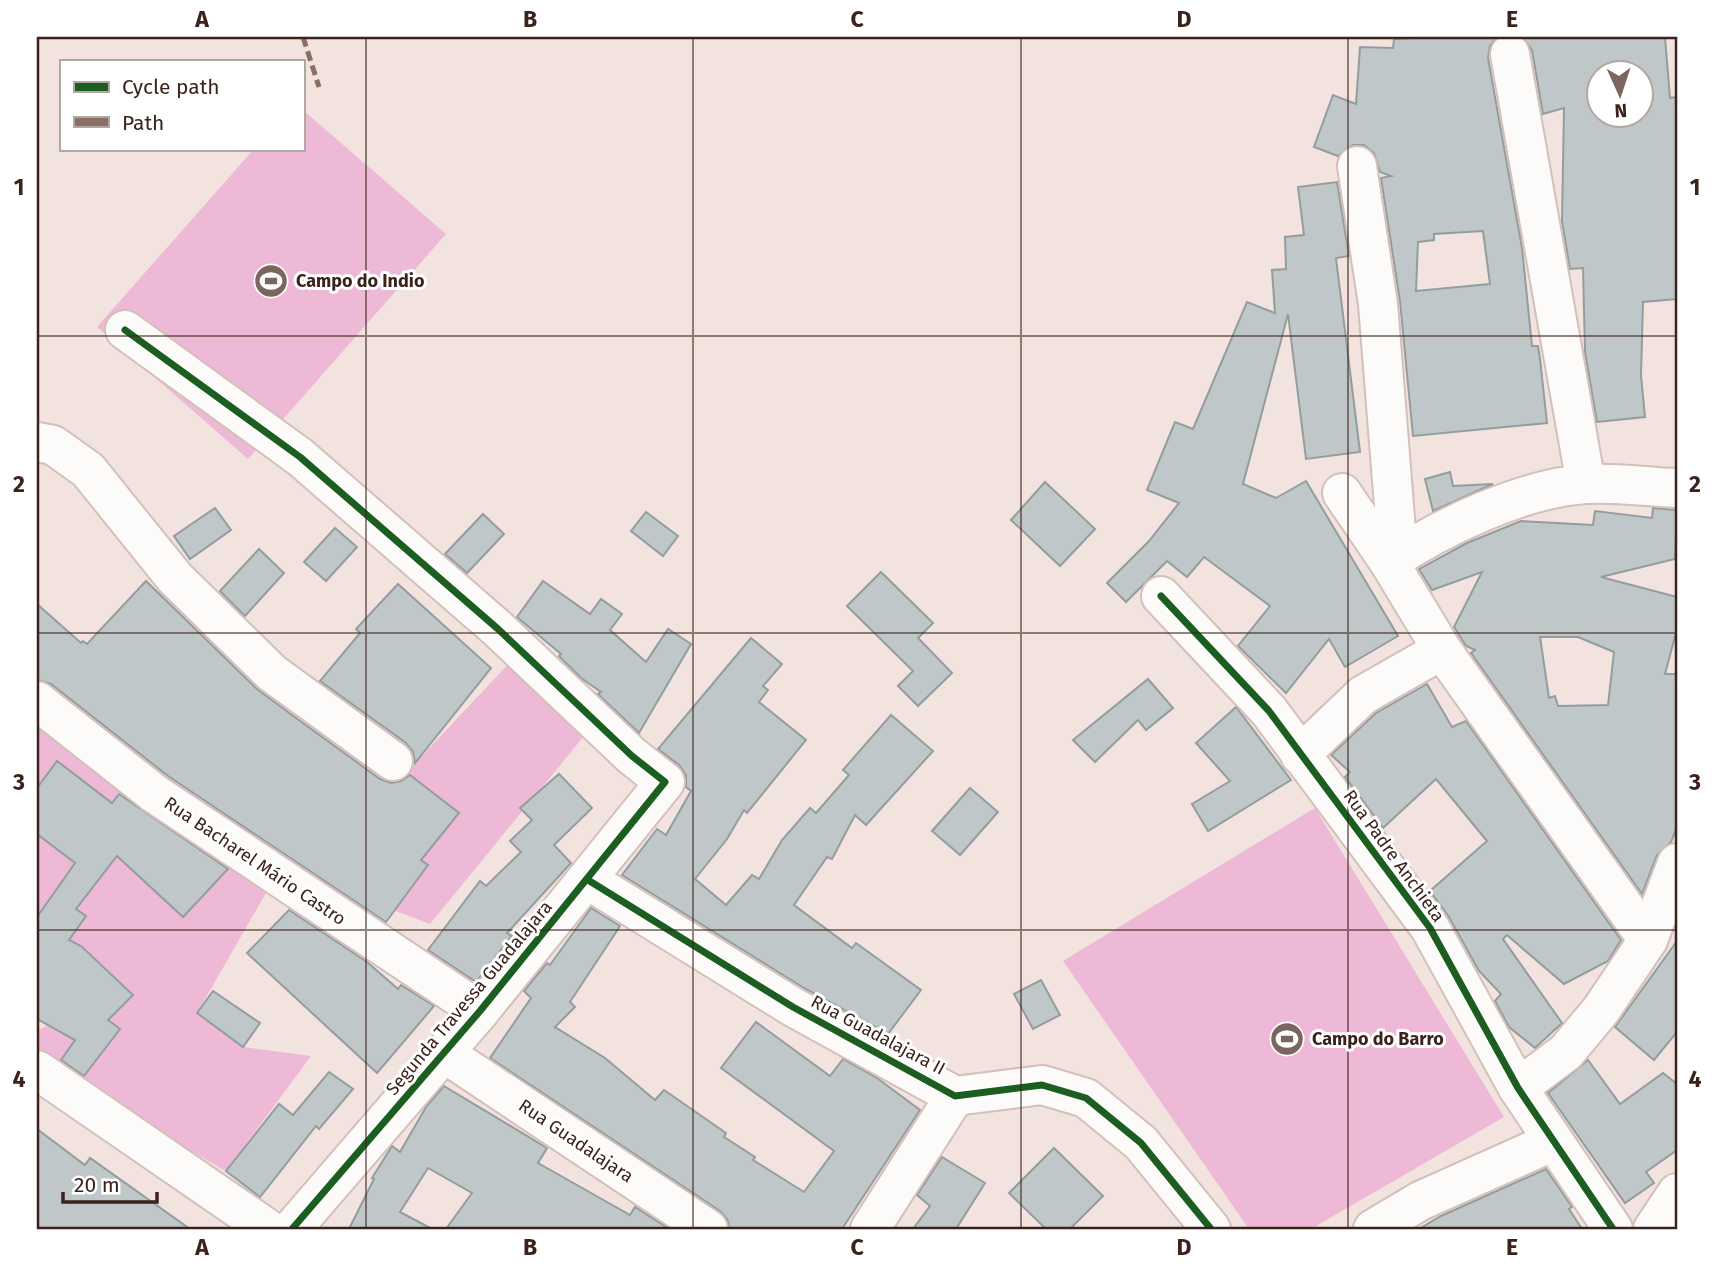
<svg xmlns="http://www.w3.org/2000/svg" width="1714" height="1266" viewBox="0 0 1714 1266" font-family="'Fira Sans',sans-serif">
  <style>
    .green { fill: #eeb8d7 }
    .building { fill: #bfc7c9; stroke: #939d9e; stroke-width: 2; fill-rule: evenodd }
    .lines { fill: none; stroke-linecap: round; stroke-linejoin: round }
    .minor-casing { stroke: #d3c0ba; stroke-width: 42 }
    .minor { stroke: #fdfbfa; stroke-width: 38 }
    .quiet { stroke: #8d6e63; stroke-width: 5; stroke-dasharray: 10 5; stroke-linecap: butt }
    .cycleway-casing { stroke: #fff; stroke-width: 11 }
    .cycleway { stroke: #1b5e20; stroke-width: 7 }
    .grid { fill: none; stroke: #3b221a; stroke-width: 2; stroke-opacity: 0.55 }
    .labels { text-anchor: middle; dominant-baseline: central; stroke-width: 6; stroke-linejoin: round; paint-order: stroke }
    .poi-label { font-size: 18px; font-weight: bold; fill: #3b221a; stroke: #fff; text-anchor: start }
    .street-label { font-size: 18px; fill: #3b221a; stroke: #fff }
    .neatline { fill: none; stroke: #3b221a; stroke-width: 2.5 }
    .grid-label { font-size: 23px; text-anchor: middle; font-weight: bold; fill: #3b221a }
  </style>
  <rect width="100%" height="100%" fill="#f2e3de"/>
  <g class="green">
    <polygon points="303,110 446,234 248,459 97,327 254,149 303,149"/>
    <polygon points="514,658 588,731 430,924 318,882 406,773"/>
    <polygon points="37,714 270,886 197,1013 243,1047 311,1056 226,1171 77,1086 120,1029 98,1012 55,1068 37,1048 37,1031 48,1025 93,958 37,922"/>
    <polygon points="1315,808 1504,1117 1311,1229 1249,1229 1063,961"/>
  </g>
  <g class="building">
    <path d="M1434 37H1497L1490 46 1488 58 1522 248 1532 346H1538L1540 359 1547 423 1413 436 1400 301 1381 178 1391 176 1380 172 1374 153 1364 145H1353L1338 156 1314 147 1333 95 1356 104 1360 47 1393 48 1394 39ZM1483 231 1490 284 1416 291 1418 242 1434 240V234Z"/>
    <path d="M1522 37H1665L1670 98 1677 97V299L1643 302 1641 375 1645 417 1597 422 1585 352 1583 268 1570 269 1562 221 1564 108 1543 114 1532 50ZM1599 74H1641V116H1599Z"/>
    <polygon points="1337,182 1349,256 1336,258 1360,452 1306,459 1288,314 1243,484 1276,498 1306,481 1398,636 1345,667 1329,639 1286,693 1238,646 1270,606 1204,557 1187,577 1167,561 1126,602 1107,583 1149,541 1179,503 1147,490 1175,422 1193,429 1247,302 1275,313 1272,270 1286,269 1285,237 1304,235 1298,187"/>
    <polygon points="1450,472 1453,486 1493,484 1433,511 1425,479"/>
    <polygon points="1045,482 1095,529 1060,566 1011,520"/>
    <polygon points="215,508 231,530 190,559 174,536"/>
    <path d="M1653 508 1677 510 1675 559 1601 577 1677 597V629L1665 674H1677V827L1671 842 1657 855 1642 894 1471 653 1475 650 1466 646 1454 627 1482 572 1432 590 1419 569 1467 543 1521 521 1593 525 1595 511 1652 518ZM1540 637H1578L1614 652 1608 705 1558 706 1555 696 1549 698Z"/>
    <polygon points="646,512 678,536 663,556 631,531"/>
    <polygon points="483,514 504,534 467,573 445,554"/>
    <polygon points="335,528 357,547 326,581 304,562"/>
    <polygon points="259,549 284,573 245,616 220,591"/>
    <polygon points="881,572 933,623 918,638 952,673 918,706 898,686 913,671 847,606"/>
    <polygon points="146,581 257,689 292,715 380,779 391,783 401,781 410,775 459,813 421,860 428,865 386,922 168,776 51,684 37,680 37,604 81,643 83,641 87,644"/>
    <polygon points="543,581 590,614 601,599 622,614 610,630 646,662 668,629 691,644 639,733 598,694 601,692 581,678 559,656 561,654 517,617"/>
    <polygon points="398,584 491,668 415,763 413,752 406,743 320,681 360,633 356,629"/>
    <polygon points="751,638 782,664 763,686 768,690 759,702 806,740 747,813 744,810 727,839 695,879 726,905 752,875 759,879 782,840 810,808 816,813 849,775 843,770 891,715 933,751 866,825 855,815 832,859 827,857 794,905 852,948 856,943 921,990 888,1034 804,988 622,875 657,829 666,835 691,791 686,787 686,775 679,765 658,749"/>
    <polygon points="1148,679 1173,708 1146,730 1138,720 1095,762 1073,740"/>
    <polygon points="1427,684 1452,727 1466,721 1621,940 1608,961 1564,984 1507,935 1503,939 1562,1023 1535,1048 1509,1027 1495,1001 1501,994 1479,971 1449,917 1430,891 1487,841 1436,779 1383,828 1345,777 1350,772 1331,755 1376,713"/>
    <polygon points="1236,707 1291,780 1208,831 1192,804 1230,781 1196,743"/>
    <polygon points="57,761 112,803 119,794 228,869 183,917 117,856 76,909 86,916 69,940 81,946 133,995 108,1020 120,1029 84,1076 61,1060 75,1040 37,1019 37,917 75,863 37,834 37,788"/>
    <polygon points="559,774 592,808 554,845 571,863 507,933 512,936 476,982 428,950 480,881 486,886 521,852 510,841 532,820 520,808"/>
    <polygon points="970,788 998,812 960,855 932,831"/>
    <polygon points="591,908 620,926 570,1002 575,1007 555,1027 605,1058 655,1100 664,1090 726,1133 724,1137 755,1157 753,1160 804,1192 834,1151 721,1068 756,1022 830,1076 843,1059 877,1078 920,1110 842,1229 730,1229 727,1219 720,1211 490,1058 531,998 524,991 547,963 550,965"/>
    <polygon points="289,910 367,962 398,989 401,985 434,1006 377,1073 247,953"/>
    <polygon points="1677,941 1677,1032 1654,1060 1615,1027"/>
    <polygon points="1041,980 1060,1015 1033,1029 1014,994"/>
    <polygon points="213,991 260,1023 243,1047 197,1013"/>
    <polygon points="1588,1060 1620,1104 1663,1073 1677,1084 1677,1150 1646,1172 1654,1183 1625,1203 1548,1093"/>
    <polygon points="329,1072 353,1089 319,1129 316,1126 260,1197 226,1171 279,1104 293,1115"/>
    <polygon points="444,1086 547,1148 538,1163 630,1215 635,1207 669,1229 446,1229 472,1193 428,1168 400,1212 432,1229 349,1229 374,1179 372,1178 392,1146 400,1152 426,1107"/>
    <polygon points="37,1129 85,1165 90,1158 190,1229 37,1229"/>
    <polygon points="1054,1148 1103,1196 1070,1229 1046,1229 1009,1193"/>
    <polygon points="942,1157 985,1183 956,1229 913,1229 930,1206 917,1195"/>
    <polygon points="1546,1169 1572,1207 1569,1209 1582,1229 1419,1229 1441,1216"/>
  </g>
  <g class="lines">
    <g class="minor-casing">
      <g id="minor">
        <polyline points="1510,54 1586,484"/>
        <polyline points="1357,166 1378,304 1398,556"/>
        <polyline points="125,330 300,457 498,629 632,756 665,782 480,1011 292,1229"/>
        <polyline points="37,442 53,445 88,470 175,578 272,673 393,761"/>
        <polyline points="1342,493 1389,562 1442,650 1648,940"/>
        <path d="M1389 562C1441 527 1523 488 1586 484 1616 482 1647 487 1677 488"/>
        <polyline points="1161,596 1269,711 1430,928 1518,1088 1613,1229"/>
        <polyline points="37,701 155,794 480,1011"/>
        <polyline points="1300,755 1363,695 1442,650"/>
        <polyline points="588,880 793,1007 955,1096 1042,1085 1086,1098 1141,1143 1211,1229"/>
        <polyline points="444,1053 708,1229"/>
        <polyline points="37,1070 268,1229"/>
        <polyline points="1518,1088 1566,1052 1601,1010 1648,940 1677,863"/>
        <polyline points="870,1229 955,1096"/>
        <polyline points="1373,1229 1420,1201 1552,1142"/>
        <polyline points="1653,1229 1677,1193"/>
      </g>
    </g>
    <use href="#minor" class="minor"/>
    <polyline class="quiet" points="303,37 319,87"/>
    <g class="cycleway-casing">
      <g id="cycleway">
        <polyline points="125,330 300,457 498,629 632,756 665,782 480,1011 292,1229"/>
        <polyline points="1161,596 1269,711 1430,928 1518,1088 1613,1229"/>
        <polyline points="588,880 793,1007 955,1096 1042,1085 1086,1098 1141,1143 1211,1229"/>
      </g>
    </g>
    <use href="#cycleway" class="cycleway"/>
  </g>
  <path class="grid" d="M366 37V1229M693 37V1229M1021 37V1229M1348 37V1229M37 336H1677M37 633H1677M37 930H1677"/>
  <defs>
    <g id="stadium-disc" transform="scale(1.75)"><circle r="9.5" fill="#7b665f" stroke="#fff"/><path d="M0-5a6.5 5 0 1 0 0 10a6.5 5 0 1 0 0-10ZM-3.5-1.8h7v3.6h-7Z" fill="#fff"/></g>
  </defs>
  <g fill-rule="evenodd">
    <use href="#stadium-disc" x="271" y="281"/>
    <use href="#stadium-disc" x="1287" y="1039"/>
  </g>
  <g class="labels">
    <g class="poi-label">
      <text x="296" y="281">Campo do Indio</text>
      <text x="1312" y="1039">Campo do Barro</text>
    </g>
    <g class="street-label">
      <text transform="translate(1394 856) rotate(54)">Rua Padre Anchieta</text>
      <text transform="translate(255 861) rotate(34)">Rua Bacharel Mário Castro</text>
      <text transform="translate(469 998) rotate(-50)">Segunda Travessa Guadalajara</text>
      <text transform="translate(878 1035) rotate(28)">Rua Guadalajara II</text>
      <text transform="translate(576 1141) rotate(34)">Rua Guadalajara</text>
    </g>
  </g>
  <rect width="1714" height="1266" fill="none" stroke="#ffffff" stroke-width="77"/>
  <rect x="60" y="60" width="245" height="91" fill="#ffffff" stroke="#b1a7a3" stroke-width="2"/>
  <rect x="74" y="82" width="35" height="10" fill="#1b5e20" stroke="#b1a7a3" stroke-width="2"/>
  <text x="122" y="94" font-size="21" fill="#3b221a">Cycle path</text>
  <rect x="74" y="117" width="35" height="10" fill="#8d6e63" stroke="#b1a7a3" stroke-width="2"/>
  <text x="122" y="130" font-size="21" fill="#3b221a">Path</text>
  <g transform="translate(1620 94) rotate(177)"><circle r="33" fill="#ffffff" stroke="#b1a7a3" stroke-width="2"/>
  <path d="M0-5L12 26L0 18L-12 26Z" fill="#7b665f"/>
  <text y="-10" font-size="19" font-weight="bold" text-anchor="middle" fill="#3b221a">N</text>
  </g>
  <path d="M63 1192v10h94v-10" fill="none" stroke="#3b221a" stroke-width="3.5"/>
  <text x="74" y="1192" font-size="21" fill="#3b221a" stroke="#ffffff" stroke-width="5" paint-order="stroke">20 m</text>
  <rect x="38" y="38" width="1638" height="1190" class="neatline"/>
  <g class="grid-label">
    <text x="202" y="27">A</text>
    <text x="530" y="27">B</text>
    <text x="857" y="27">C</text>
    <text x="1184" y="27">D</text>
    <text x="1512" y="27">E</text>
    <text x="19" y="195">1</text>
    <text x="1695" y="195">1</text>
    <text x="19" y="492">2</text>
    <text x="1695" y="492">2</text>
    <text x="19" y="790">3</text>
    <text x="1695" y="790">3</text>
    <text x="19" y="1087">4</text>
    <text x="1695" y="1087">4</text>
    <text x="202" y="1255">A</text>
    <text x="530" y="1255">B</text>
    <text x="857" y="1255">C</text>
    <text x="1184" y="1255">D</text>
    <text x="1512" y="1255">E</text>
  </g>
</svg>
